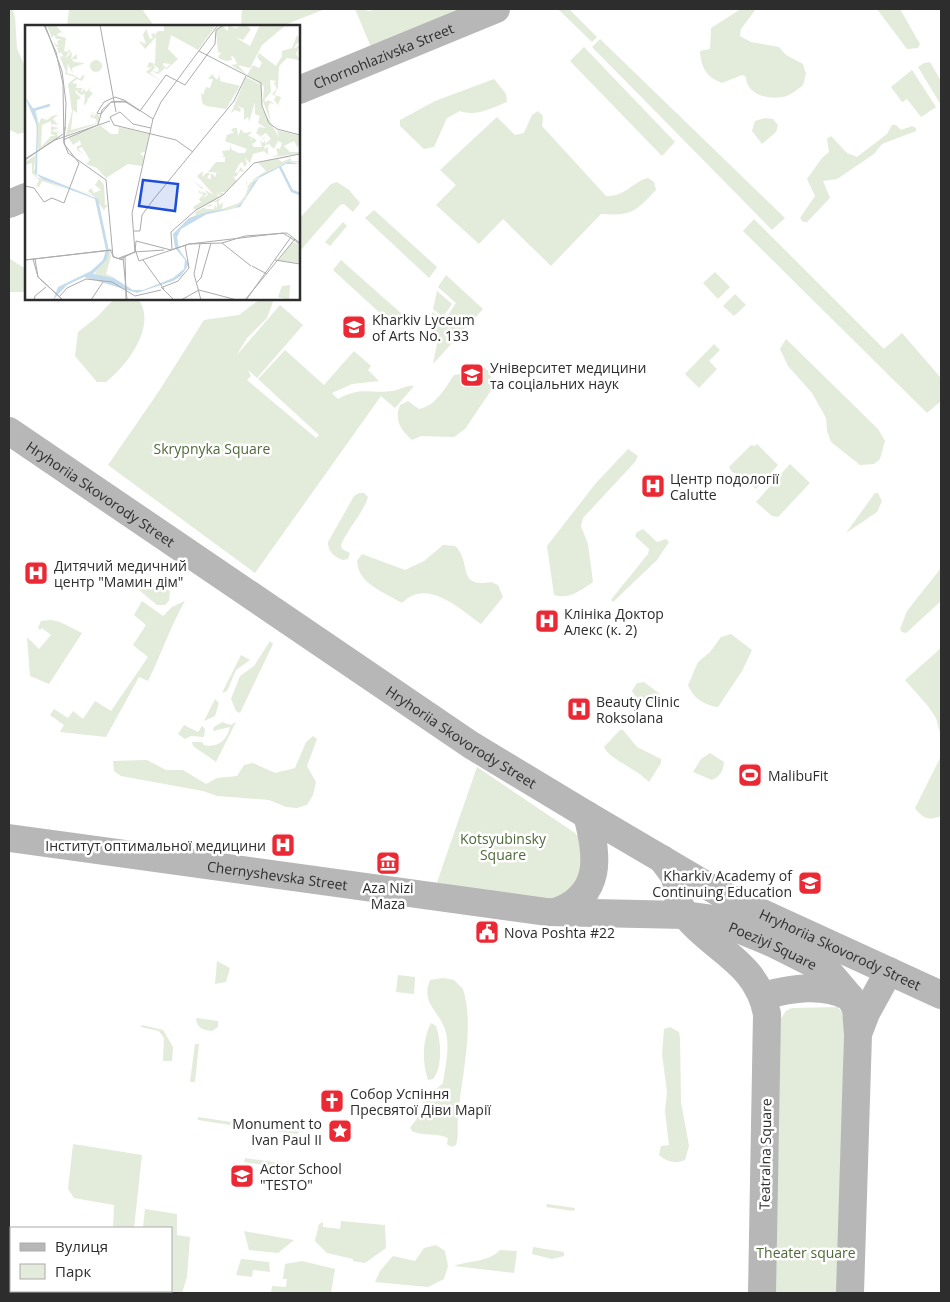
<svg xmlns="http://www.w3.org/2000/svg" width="950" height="1302" viewBox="0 0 950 1302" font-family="'Open Sans',sans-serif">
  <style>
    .green { fill: #e3ebda }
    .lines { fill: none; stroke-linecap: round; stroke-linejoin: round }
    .secondary { stroke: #b7b7b7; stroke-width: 28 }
    .labels { text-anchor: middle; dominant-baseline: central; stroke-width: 5; stroke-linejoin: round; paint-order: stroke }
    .street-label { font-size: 14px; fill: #2d2d2d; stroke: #fff }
    .poi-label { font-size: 14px; fill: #2d2d2d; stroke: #fff; text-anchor: start }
    .park-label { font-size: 14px; fill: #4f6a39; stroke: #fff }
    .inset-river { fill: none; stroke: #c5dcec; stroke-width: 2.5 }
    .inset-road { fill: none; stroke: #ababab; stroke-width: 1 }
    .view { fill: #1d4ed8; fill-opacity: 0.15; stroke: #1d4ed8; stroke-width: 2.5 }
    .inset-edge { fill: none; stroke: #2d2d2d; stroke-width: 2.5 }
  </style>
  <rect width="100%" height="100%" fill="#fff"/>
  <g class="green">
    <polygon points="9,9 12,9 15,16 17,49 26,68 26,132 18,134 10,130 9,125"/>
    <polygon points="69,9 142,9 154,26 67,26"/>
    <polygon points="242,9 325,9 282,26 241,26"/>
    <polygon points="355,9 371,11 372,9 471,9 371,47"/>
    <polygon points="558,9 569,9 597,37 592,42"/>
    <path d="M741 9H756L741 29 740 36 751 42 779 47 786 55 803 64 806 74 803 85C797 90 790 96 782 97 768 100 746 94 746 77L742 75 722 83C706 77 701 67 700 51L710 49 711 28Z"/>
    <polygon points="877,9 900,9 920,44 918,48 907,49"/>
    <polygon points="600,39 785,218 772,230 592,47"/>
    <polygon points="584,47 675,142 662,156 570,61"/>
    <polygon points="930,62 941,81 941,105 918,67 924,63"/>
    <polygon points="912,70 936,107 921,117 907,99 902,102 891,87"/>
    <path d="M494 79 506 94 507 102C492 108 475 117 460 111L447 118 434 147 424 149 400 126V120L435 101Z"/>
    <path d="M538 111 543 116 542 126 606 196C625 197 634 181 648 178L654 182 656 190C635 212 632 216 601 214L551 266 503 219 479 244 436 205 456 185 440 170 497 117 515 135 524 133 532 115Z"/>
    <polygon points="765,118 773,119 778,125 776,132 762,144 752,131 755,121"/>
    <polygon points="892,125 896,125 901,130 912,126 916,128 916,131 882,144 874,154 837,179 823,181 830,198 807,222 803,222 800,218 815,196 807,179 822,158 829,152 827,139 831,136 847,153 857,157 887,134"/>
    <polygon points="337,182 349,190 360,203 353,212 344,204 340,205 299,252 299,219 331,184"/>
    <polygon points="374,210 437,267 429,278 365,218"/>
    <polygon points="754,219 884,349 902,333 941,378 941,401 927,413 743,231"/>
    <polygon points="343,222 347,226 330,246 325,242"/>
    <polygon points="10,259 26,269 26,292 9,292"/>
    <polygon points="341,260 403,315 393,325 333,270"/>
    <polygon points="715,272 730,287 718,299 703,283"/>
    <polygon points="446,275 483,309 433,364 437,344 432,312 444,321 456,303 438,287"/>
    <polygon points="437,291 452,304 443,317 433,309"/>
    <polygon points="735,294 746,305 734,316 723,306"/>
    <path d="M114 299H138C158 325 127 366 106 382H97L75 356 78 332 97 317Z"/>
    <path d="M260 299H274L267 318 247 338 236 356 280 305 303 325 257 378 248 370 251 376 247 380 316 438 319 435 258 379 285 350 324 385 354 351 371 366 368 370 379 381 352 384 332 393 338 399C361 386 370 394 392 391 400 390 406 385 414 386L395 408 381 396 255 573 108 465 159 391 204 320 239 315Z"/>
    <polygon points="786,339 878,429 885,441 880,459 874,464 860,465 831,442 827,431 826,418 812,393 788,366 780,349"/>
    <polygon points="714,344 720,350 709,361 717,369 699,388 685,374"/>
    <path d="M480 364 491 373 492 389 465 429 454 437 421 436 412 440C401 430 394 420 400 405L408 401 419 409C436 406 445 388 454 375L468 373Z"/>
    <polygon points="757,444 778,465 756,489 741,475 732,472 729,467 751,445 755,446"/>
    <path d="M628 449 638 456 635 462 583 518 581 526 588 544 593 582C581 590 569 600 554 595L547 546 596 483Z"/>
    <polygon points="790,464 810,483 778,517 772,516 756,502"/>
    <path d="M359 493H364L368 497C362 515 348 528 341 545L342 549 350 553 348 559 343 560C334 557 328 552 328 542L354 496Z"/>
    <polygon points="875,493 878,493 882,501 877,512 846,533"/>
    <polygon points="643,529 657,542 666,539 669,542 657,560 613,602 611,600 614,596 648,554 649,549 635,536 637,532"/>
    <path d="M443 545 455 546C472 561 456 589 491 582L498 585 503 597 481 624C460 609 427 577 402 603 384 592 358 584 357 561L362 554 405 570 424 561Z"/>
    <polygon points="941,568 941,601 906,633 902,632 900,629 907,611"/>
    <polygon points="146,578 170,591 169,601 165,605 157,605 139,590 139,583"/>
    <path d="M142 601 163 616 172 607 185 601C170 627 161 655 148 681L139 677 106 737 60 732 64 725 50 715 54 709 68 718 73 711 83 719 95 701 111 711 148 657 133 645 146 625 134 615Z"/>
    <polygon points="51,620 60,622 82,633 49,684 30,676 27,637 39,649 51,635 42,628 40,630 38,628 41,621"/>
    <path d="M731 634 752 650 742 671 718 707C705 706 692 697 688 685L698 662 710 652 721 637Z"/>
    <polygon points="270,641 273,644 240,713 236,711 231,699 240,676 254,666"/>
    <polygon points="941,648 941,737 936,718 928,706 905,680"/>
    <polygon points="241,655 250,660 236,670 227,691 222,693"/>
    <polygon points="644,682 660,694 655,703 637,699 632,691 637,683"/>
    <polygon points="215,699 219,703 215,716 204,721"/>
    <path d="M222 722 231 725 236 722 216 762 193 746 192 742H202L204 745C217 748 227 741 230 727L213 731 214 727Z"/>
    <polygon points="184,725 198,732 202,726 205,729 204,737 191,736 185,739 178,734"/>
    <path d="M620 730H623L637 747 661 759V763L649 782C637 769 609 759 604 747Z"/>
    <polygon points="313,736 317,739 307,766 316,782 313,795 307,805 297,808 286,807 269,800 217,796 203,791 121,776 114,771 113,761 147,760 166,770 183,770 206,784 217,778 237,776 244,765 253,763 275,773 295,768 306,742"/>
    <path d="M710 753 724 762C723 772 720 776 712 780L693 772 701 759Z"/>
    <path d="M941 756V816C929 821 922 818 915 808Z"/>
    <polygon points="477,767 575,833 579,837 590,859 563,903 435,888"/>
    <polygon points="217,961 230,968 226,982 215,984"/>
    <polygon points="398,975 415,977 414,994 396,992"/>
    <path d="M443 978 454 980 463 989C475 1027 461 1078 458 1117 457 1126 459 1136 456 1145L451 1147 447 1144 448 1138C436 1132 423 1137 412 1131L410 1128 421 1113 423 1101 443 1083C445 1068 450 1048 446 1033 441 1011 420 1005 430 980Z"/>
    <polygon points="838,1007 842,1013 844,1025 840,1293 770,1293 778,1023 786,1011 792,1008"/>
    <path d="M196 1018 218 1021V1027L212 1031C202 1030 197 1028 196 1018Z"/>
    <path d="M431 1023 436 1026C441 1042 443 1066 433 1079L428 1080C422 1062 422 1040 431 1023Z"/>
    <polygon points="142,1025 163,1030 173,1047 172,1061 163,1061 164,1038 159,1031 141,1027"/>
    <path d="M670 1027 679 1032 680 1038 681 1102 689 1146 685 1160C675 1164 667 1162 659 1155L661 1146 669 1145 665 1111 667 1092 662 1054 664 1029Z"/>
    <polygon points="195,1044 199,1044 195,1082 190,1082"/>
    <polygon points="198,1117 231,1122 230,1125 198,1120"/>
    <polygon points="258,1120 275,1122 276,1126 302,1129 297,1134 273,1131 273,1127 257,1124"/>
    <polygon points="73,1144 142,1155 134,1228 113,1228 114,1205 74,1198 68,1189"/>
    <polygon points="245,1158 308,1167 307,1172 244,1162"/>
    <polygon points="547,1204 575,1208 574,1211 546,1207"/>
    <polygon points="145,1209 177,1214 177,1235 190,1237 187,1277 182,1293 164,1291 171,1291 171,1228 143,1228"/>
    <polygon points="341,1221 385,1225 386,1248 365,1263 353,1261 353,1259 327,1253 315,1241 319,1224 323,1222 323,1227 340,1229"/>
    <polygon points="244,1231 294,1240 278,1253 249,1250"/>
    <polygon points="436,1245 445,1251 448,1266 444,1279 428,1287 375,1282 380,1271 393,1256 415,1261 424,1248"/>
    <polygon points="533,1247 564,1252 564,1256 552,1259 532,1254"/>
    <path d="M500 1250 517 1251 514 1273 454 1266C470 1260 487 1263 500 1250Z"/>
    <polygon points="241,1259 269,1262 270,1272 253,1270 252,1277 236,1275"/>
    <polygon points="302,1261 335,1269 331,1293 271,1293 272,1286 286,1287 287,1279 283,1279 285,1264"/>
  </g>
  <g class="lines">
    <g class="secondary">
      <path id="s1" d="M299 90 496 9"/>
      <polyline points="9,204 26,197"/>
      <path id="s2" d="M9 431 471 745 587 815 723 895 941 995"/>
      <path id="s3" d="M9 838 547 912 685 915 714 919 772 943 828 971 850 997 856 1009 858 1034 850 1293"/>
      <path d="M662 859C666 865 672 871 675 878 679 891 676 904 685 915 714 951 757 962 767 1014L762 1293"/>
      <path d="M556 912C603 895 598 855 587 815"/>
      <path d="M763 996C792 988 822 983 850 997"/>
      <polyline points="858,1034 866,1013 889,971"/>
    </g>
  </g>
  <defs>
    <g id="school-square" transform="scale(1.25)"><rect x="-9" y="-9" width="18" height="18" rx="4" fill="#ea2934" stroke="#fff"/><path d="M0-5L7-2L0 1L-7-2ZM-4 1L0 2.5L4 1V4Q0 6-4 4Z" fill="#fff"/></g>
    <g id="university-square" transform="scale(1.25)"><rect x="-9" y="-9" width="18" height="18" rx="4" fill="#ea2934" stroke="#fff"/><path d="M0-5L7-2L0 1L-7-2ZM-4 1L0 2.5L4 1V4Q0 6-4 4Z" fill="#fff"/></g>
    <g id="hospital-square" transform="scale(1.25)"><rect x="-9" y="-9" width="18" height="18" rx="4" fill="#ea2934" stroke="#fff"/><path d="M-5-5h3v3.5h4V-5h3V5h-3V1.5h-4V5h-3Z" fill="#fff"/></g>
    <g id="stadium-square" transform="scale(1.25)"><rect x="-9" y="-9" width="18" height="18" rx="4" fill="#ea2934" stroke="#fff"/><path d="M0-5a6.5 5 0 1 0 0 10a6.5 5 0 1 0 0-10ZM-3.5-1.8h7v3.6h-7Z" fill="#fff"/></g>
    <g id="museum-square" transform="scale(1.25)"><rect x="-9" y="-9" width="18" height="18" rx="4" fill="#ea2934" stroke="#fff"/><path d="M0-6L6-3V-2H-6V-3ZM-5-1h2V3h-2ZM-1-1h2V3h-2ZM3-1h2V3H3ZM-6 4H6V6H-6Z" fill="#fff"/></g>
    <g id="civic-square" transform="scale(1.25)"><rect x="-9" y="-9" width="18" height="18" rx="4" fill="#ea2934" stroke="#fff"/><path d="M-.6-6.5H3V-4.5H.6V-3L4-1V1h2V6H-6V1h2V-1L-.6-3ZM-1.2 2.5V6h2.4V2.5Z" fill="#fff"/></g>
    <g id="church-square" transform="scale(1.25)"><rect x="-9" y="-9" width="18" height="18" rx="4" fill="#ea2934" stroke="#fff"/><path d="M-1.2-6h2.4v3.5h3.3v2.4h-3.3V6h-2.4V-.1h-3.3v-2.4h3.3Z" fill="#fff"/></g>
    <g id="sight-square" transform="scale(1.25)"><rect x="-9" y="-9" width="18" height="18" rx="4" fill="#ea2934" stroke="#fff"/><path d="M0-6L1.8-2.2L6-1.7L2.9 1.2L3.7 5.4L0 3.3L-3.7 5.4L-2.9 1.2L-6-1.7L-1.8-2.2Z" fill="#fff"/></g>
  </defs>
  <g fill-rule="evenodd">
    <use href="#school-square" x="354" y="327"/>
    <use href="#university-square" x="472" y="375"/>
    <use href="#hospital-square" x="653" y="486"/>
    <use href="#hospital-square" x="36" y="573"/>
    <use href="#hospital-square" x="547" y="621"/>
    <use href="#hospital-square" x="579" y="709"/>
    <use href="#stadium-square" x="750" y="775"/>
    <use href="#hospital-square" x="283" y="845"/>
    <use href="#museum-square" x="388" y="863"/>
    <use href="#university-square" x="810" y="883"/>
    <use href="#civic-square" x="487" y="932"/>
    <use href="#church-square" x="332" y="1101"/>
    <use href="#sight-square" x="340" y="1131"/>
    <use href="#school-square" x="242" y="1176"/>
  </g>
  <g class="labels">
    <g class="street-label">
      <text stroke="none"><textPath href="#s1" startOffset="91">Chornohlazivska Street</textPath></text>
      <text stroke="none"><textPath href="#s2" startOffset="111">Hryhoriia Skovorody Street</textPath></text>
      <text stroke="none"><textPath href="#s2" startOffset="546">Hryhoriia Skovorody Street</textPath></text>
      <text stroke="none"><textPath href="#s3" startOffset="271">Chernyshevska Street</textPath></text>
      <text stroke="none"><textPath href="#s3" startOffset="775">Poeziyi Square</textPath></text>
      <text stroke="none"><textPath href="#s2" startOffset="981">Hryhoriia Skovorody Street</textPath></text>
      <text transform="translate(765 1154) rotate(-89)">Teatralna Square</text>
    </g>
    <g class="poi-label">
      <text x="372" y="319">Kharkiv Lyceum<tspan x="372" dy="16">of Arts No. 133</tspan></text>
      <text x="490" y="367">Університет медицини<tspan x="490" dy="16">та соціальних наук</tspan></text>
      <text x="670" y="478">Центр подології<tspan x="670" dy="16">Calutte</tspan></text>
      <text x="54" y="565">Дитячий медичний<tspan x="54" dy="16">центр "Мамин дім"</tspan></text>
      <text x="564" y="613">Клініка Доктор<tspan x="564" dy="16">Алекс (к. 2)</tspan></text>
      <text x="596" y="701">Beauty Clinic<tspan x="596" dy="16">Roksolana</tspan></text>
      <text x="768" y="775">MalibuFit</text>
      <text x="266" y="845" text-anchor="end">Інститут оптимальної медицини</text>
      <text x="792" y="875" text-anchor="end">Kharkiv Academy of<tspan x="792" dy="16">Continuing Education</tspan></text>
      <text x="388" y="887" text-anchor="middle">Aza Nizi<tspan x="388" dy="16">Maza</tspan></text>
      <text x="504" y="932">Nova Poshta #22</text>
      <text x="350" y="1093">Собор Успіння<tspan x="350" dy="16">Пресвятої Діви Марії</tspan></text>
      <text x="322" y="1123" text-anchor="end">Monument to<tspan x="322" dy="16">Ivan Paul II</tspan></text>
      <text x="260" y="1168">Actor School<tspan x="260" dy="16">"TЕSTO"</tspan></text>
    </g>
    <g class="park-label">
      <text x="212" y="448">Skrypnyka Square</text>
      <text x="503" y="838">Kotsyubinsky<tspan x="503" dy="16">Square</tspan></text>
      <text x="806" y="1252">Theater square</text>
    </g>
  </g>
  <g transform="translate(25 25)">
    <rect width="275" height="275" fill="#fff"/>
    <path d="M30 0 41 11 36 7 31 10 41 13 39 26 44 27 40 34 45 29 43 25 44 24 47 29 46 34 52 29V34H47L49 37 60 38 47 43 48 49 43 39 42 48 49 50 55 54 57 51 60 50 57 56 52 54 47 58 52 59 51 63H57L56 68 59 64 58 61 61 67 66 62 64 66 68 68 63 74 61 72 63 75 59 81 60 69 56 70 52 67 53 64 50 67 56 73 52 75V88L48 85 46 105 72 98 71 94 65 92 66 90H68L66 87 69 89 67 93 72 88 74 91V98L41 110 47 86 43 59 51 52 40 49V57V48L41 47 35 32 38 31 36 27 34 29 32 23H36L31 22 29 17 33 21 32 16 36 14H31L29 10 27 13 22 1ZM133 0H191L173 25 146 10 143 24 153 34 142 44 139 43V40L141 43 146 39 138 38 139 44 133 49 127 46 133 47 134 44 128 39 130 43 125 48 136 56 121 47 127 42 122 43 124 37 130 39 131 12 120 24 114 16 121 19 118 10 121 4 125 14 128 13 126 9 130 8 129 11 133 6H139V1ZM195 0H201L199 3 203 6V0L210 3 221 0 226 4 218 15 210 12 225 21 235 0H261L237 20 225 43 213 40 220 48 222 45 220 49 206 40 212 39 209 32 206 31 207 35 201 36 193 33 196 27 193 28 191 6ZM272 10 275 15 268 24 275 20 271 29 275 35 262 33 254 41 253 63 249 70 256 72 253 80 249 75 251 72 247 69 252 64 249 58 251 56 245 55 246 67 239 75 241 77 243 75 250 79 245 78 243 82 246 98 238 76 239 61 222 50 228 40 234 43 237 38 232 32 234 28 251 41 257 31V26L267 23ZM65 41a6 6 0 1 1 12 0a6 6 0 1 1-12 0ZM187 49 192 55 195 50V56L215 61 201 84 181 81 177 78 176 67 178 70 181 62 185 63 188 54H183ZM221 52 236 60 237 84 254 112 252 105 275 111 273 123 269 116 259 121 265 127H275V129L247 132 253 130 251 123 255 124 257 118 253 116 249 124 244 119 240 120 239 124 243 122V130L239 126 228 129 225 138 220 133 222 139 219 142 218 137 215 138 210 147 212 148 216 142 219 147 214 146 212 151 208 152 212 156 200 167 193 168H199L196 171 191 168 194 172 189 176 170 185 168 182 176 177 174 174 178 170 173 167 177 164 168 156 178 163 175 166 178 170 177 166 182 169 176 174 183 170 180 165 189 170 172 151 178 146 177 152 181 148H185L182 153 186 154V148L191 152V148H198L183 147 191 137H200V132H196L199 131 197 126 205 125V120L207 125 214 128H220L222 124 200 116 202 110 210 107 206 106 208 103H212L213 111 216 104 219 108 226 107 219 105 227 107 223 111 227 112 225 118 228 112 232 116 227 119 229 122H237L235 115 238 118 240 115V119L246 114 241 108 236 111 238 114 241 110 239 114 231 108 234 102 241 103 233 98 235 91 230 89V77L224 97 223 92 219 95V84L211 80 216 84 215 87 210 85 206 88ZM10 84H13L11 86 14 99 16 93 22 95 27 91H31L27 90H33L28 94 33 100 27 99 26 101 34 103 26 106 37 108H32L33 113 13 125ZM26 96V109L31 111H26L16 122 17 100ZM83 98 76 101 86 109H93L94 102 124 109 120 127 115 128 119 132 117 141 103 139 81 153 72 143 61 139 65 135 57 122 53 124 60 130 52 125V121L56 120 55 115 48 120 50 123 43 112ZM11 130 9 143 12 152 44 165 17 156 14 162 11 161 14 155 7 148V138L0 140V137ZM275 130V137L261 138 231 154 220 175 210 183 165 193 171 190 170 187 186 179 187 181 180 182 181 184H189L190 180 192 183V177H188L197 172 193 177 195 180 198 177 197 184 214 178 220 171 223 163 221 159 222 155V162L230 153 241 146 233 138 235 137 263 131 267 132 253 134 257 137 266 133V136H274ZM74 154 79 160 80 180H83L79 185 77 180 79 186 69 171 46 163 68 170 63 166 66 163 69 168 76 165 70 160ZM267 217 275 219V238L253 236ZM84 225 86 231 81 249 90 253 69 250ZM265 260 264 275 253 272 257 261Z" fill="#e3ebda" fill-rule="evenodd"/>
    <path d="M0 72 10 86 13 101 12 149 73 174 84 226 82 234 68 249 89 253 108 265H118L148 253 159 244 160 235 150 223 148 209 164 193 182 187 210 183 220 175 228 158 235 151 263 137 275 139H261L234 153 215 182 182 189 156 204 152 212 154 224 164 239 156 251 148 256 112 268 59 252 42 260 28 275 33 262 66 246 78 235 81 225 70 174 17 154 10 148 12 101Z" fill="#c5dcec"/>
    <path class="inset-river" d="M8 85 25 80M255 142 267 166 275 169"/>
    <path class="inset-road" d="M20 0 37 46 41 78 40 105M75 0 91 87M174 26 236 58 237 81 244 98 252 104 275 110M101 77H86L76 89 72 88 79 77 90 72 99 75 128 94M40 102 39 117 43 128 81 155 88 232 95 234 110 227 107 188 128 94 136 77 193 0M126 103 108 99 95 87 85 92 89 100 151 115 168 127M38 115 73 100 77 85 86 77 99 76 115 86 141 50 160 60 190 19 191 5 199 0M0 134 30 115 85 96M0 135 38 109M0 161 9 163 19 177 27 173 39 178 54 138 39 119 38 59 31 27 19 0M109 206H115L117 190 128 175 209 76 221 51M197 218 226 241M175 219 169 249 176 275M110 224 114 236 164 219 197 218 220 211 262 208 275 218M147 225 146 207 171 185 198 170 229 138 275 129M109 227 139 225M100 231 101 275M98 232 102 275M94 233 110 227 111 216 146 225 164 219 258 208 275 219M8 234 13 252 38 275M10 234 13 252 38 275M0 235 88 225M0 235 85 225 89 232 98 235M118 235 139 264M250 235 275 239M227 241 242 249M172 257 176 253 186 218M136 262 149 275M138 262 153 256 164 243 160 220M174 265 212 275M34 272 42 263 61 254 87 257 110 271 136 265M9 275 10 271 21 262M66 275 78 257M156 275 174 265M220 275 270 214M221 275 266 212"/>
    <path class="view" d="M118 155 153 159 150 186 114 181Z"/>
    <rect width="275" height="275" class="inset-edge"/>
  </g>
  <rect width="950" height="1302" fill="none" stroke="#2d2d2d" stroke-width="20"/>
  <rect x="10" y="1227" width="162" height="65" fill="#ffffff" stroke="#ababab"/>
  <rect x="20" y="1243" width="25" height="8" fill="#b7b7b7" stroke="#ababab"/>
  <text x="55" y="1252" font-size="15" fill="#2d2d2d">Вулиця</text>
  <rect x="20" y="1264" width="25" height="15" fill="#e3ebda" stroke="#ababab"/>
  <text x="55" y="1277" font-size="15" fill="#2d2d2d">Парк</text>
</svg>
